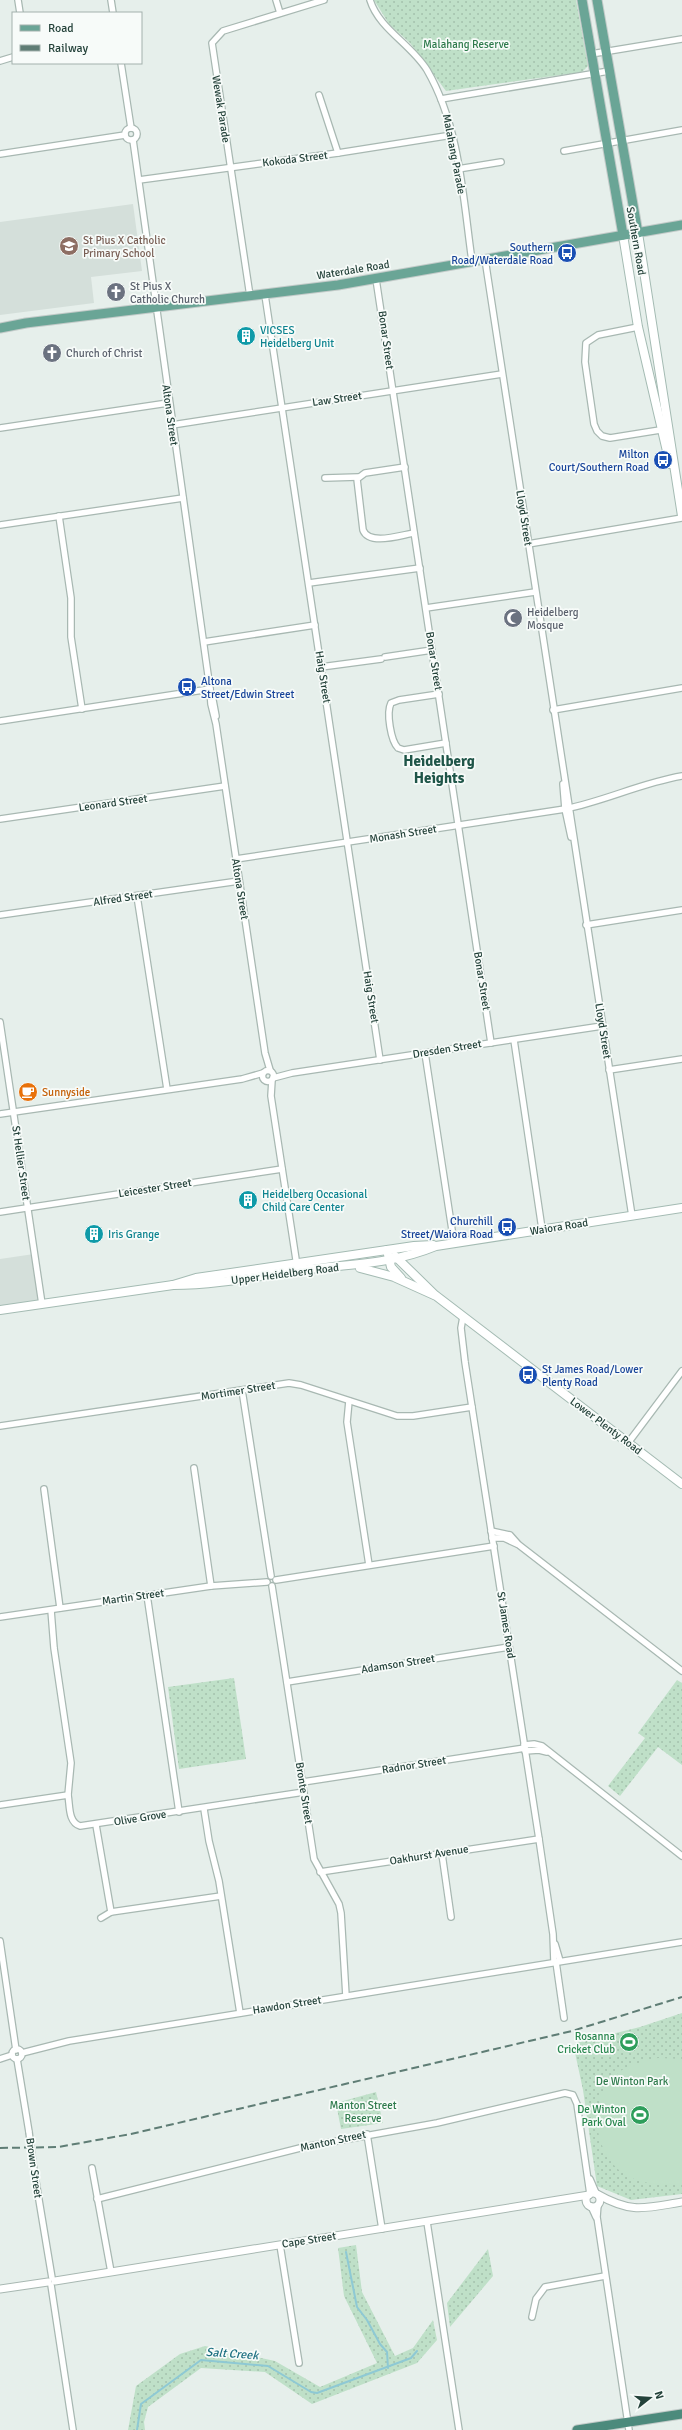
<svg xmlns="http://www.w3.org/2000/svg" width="682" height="2430" viewBox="0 0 682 2430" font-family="Signika,sans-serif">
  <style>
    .built { fill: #d4dfda }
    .grass { fill: url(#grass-dots) }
    .pitch { fill: #bfe0c8 }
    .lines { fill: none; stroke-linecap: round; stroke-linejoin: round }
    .stream { stroke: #8ec9d4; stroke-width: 2 }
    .minor-casing { stroke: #a8b8b2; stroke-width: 8 }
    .tertiary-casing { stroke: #a8b8b2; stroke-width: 9 }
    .secondary-casing { stroke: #a4bbb3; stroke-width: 10 }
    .primary-casing { stroke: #c2cac8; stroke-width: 11 }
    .trunk-casing { stroke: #c2cac8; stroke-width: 11 }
    .minor { stroke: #fff; stroke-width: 5.5 }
    .tertiary { stroke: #fff; stroke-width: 7 }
    .secondary { stroke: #fff; stroke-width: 8 }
    .primary { stroke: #6aa596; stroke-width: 9 }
    .trunk { stroke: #4c8a7c; stroke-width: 9 }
    .rail { stroke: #5f7d75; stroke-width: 2; stroke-dasharray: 8 4; stroke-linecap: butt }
    .minor-bridge-casing { stroke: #a8b8b2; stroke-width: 8; stroke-linecap: butt }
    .minor-bridge { stroke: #fff; stroke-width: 5.5 }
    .labels { text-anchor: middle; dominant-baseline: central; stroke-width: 3.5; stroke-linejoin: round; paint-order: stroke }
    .park-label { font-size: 11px; fill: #2d7a4b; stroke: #f7fbf9 }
    .street-label { font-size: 11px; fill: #24423a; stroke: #f7fbf9 }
    .education-label { font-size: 11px; fill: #785e54; stroke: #f7fbf9; text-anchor: start }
    .transit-label { font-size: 11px; fill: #164399; stroke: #f7fbf9; text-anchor: end }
    .worship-label { font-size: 11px; fill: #5b616d; stroke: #f7fbf9; text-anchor: start }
    .culture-label { font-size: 11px; fill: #0d838f; stroke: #f7fbf9; text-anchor: start }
    .food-label { font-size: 11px; fill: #c56008; stroke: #f7fbf9; text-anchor: start }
    .leisure-label { font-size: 11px; fill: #27864d; stroke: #f7fbf9; text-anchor: end }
    .water-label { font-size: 12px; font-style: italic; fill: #1c6f80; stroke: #f7fbf9 }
    .district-label { font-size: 15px; font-weight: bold; fill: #1f5548; stroke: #f7fbf9 }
  </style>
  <defs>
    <pattern id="grass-dots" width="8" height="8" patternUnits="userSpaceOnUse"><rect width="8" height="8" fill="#bfe0c8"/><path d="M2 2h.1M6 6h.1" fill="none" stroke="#a4c1ad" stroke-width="1.8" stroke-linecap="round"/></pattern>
  </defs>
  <rect width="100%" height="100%" fill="#e6efeb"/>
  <g class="built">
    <polygon points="133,204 142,271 91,277 94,303 0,315 0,222"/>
    <polygon points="34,1254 42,1304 0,1310 0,1259"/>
  </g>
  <g class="grass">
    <polygon points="374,0 576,0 588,66 582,72 446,91 410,43 389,24"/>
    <polygon points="234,1678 246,1759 179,1769 168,1687"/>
    <polygon points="677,1680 682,1683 682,1765 658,1747 620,1796 608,1786 645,1738 638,1733"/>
    <polygon points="682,2013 682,2194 631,2200 597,2186 583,2090 574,2048 577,2047 576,2043 640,2027"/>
    <polygon points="376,2092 383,2123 341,2129 336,2103"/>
    <polygon points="356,2245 362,2292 395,2356 413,2348 433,2320 437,2340 417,2363 312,2404 265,2372 201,2368 148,2407 144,2422 145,2430 128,2430 136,2386 180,2354 205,2346 275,2361 320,2387 377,2363 344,2296 338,2248"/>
    <polygon points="488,2249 493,2276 450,2327 447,2303"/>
  </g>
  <path class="pitch" d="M658 2058 682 2059V2185C665 2185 644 2185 628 2176 593 2157 585 2098 619 2072 630 2064 644 2061 658 2058Z"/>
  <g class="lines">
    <g class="stream">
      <polyline points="346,2252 357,2307 367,2320 380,2344 387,2352 388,2368"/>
      <polyline points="137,2430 141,2404 201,2360 268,2366 311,2392 317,2393 411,2358 417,2351"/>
    </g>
    <g class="minor-casing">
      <g id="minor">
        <polyline points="18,0 20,13"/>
        <polyline points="111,0 113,13"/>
        <polyline points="276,0 280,13"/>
        <path d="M370 0C379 29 411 44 427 70 460 127 463 198 472 261"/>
        <polyline points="591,54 682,39"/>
        <polyline points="0,61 13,57"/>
        <polyline points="121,63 131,128"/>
        <polyline points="319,95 338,153"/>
        <polyline points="441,99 609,71"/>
        <circle cx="131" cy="134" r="6"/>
        <polyline points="133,140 210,689 211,704 216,724 265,1053 270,1070"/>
        <polyline points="564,151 682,130"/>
        <polyline points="0,154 125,135"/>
        <polyline points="458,169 501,162"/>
        <polyline points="139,180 338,153 452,135"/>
        <polyline points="485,259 632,1216"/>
        <polyline points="376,279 491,1043"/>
        <polyline points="265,295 380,1060"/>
        <polyline points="250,296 212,43 223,31 324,0"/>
        <polyline points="638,327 598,335 586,343 585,362 594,424 597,431 602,436 610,438 660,430"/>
        <polyline points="172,425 502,374"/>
        <polyline points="0,428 168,403"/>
        <path d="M405 467 365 473 357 479 363 530C369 546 401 535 414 533"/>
        <polyline points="325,478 358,477"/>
        <polyline points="59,516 71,598 71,637 82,709"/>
        <polyline points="0,525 183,498"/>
        <polyline points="528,544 682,518"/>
        <polyline points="309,583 420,568"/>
        <polyline points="426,608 535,592"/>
        <polyline points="204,642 315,625"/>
        <polyline points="385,657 432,650"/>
        <polyline points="321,667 381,659"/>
        <path d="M439 694 399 700 391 703C386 713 391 741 398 748L404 750 446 743"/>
        <polyline points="212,695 216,716"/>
        <polyline points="553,710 682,688"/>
        <polyline points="0,721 210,689"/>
        <polyline points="563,784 565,809 571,837"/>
        <polyline points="0,819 225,786"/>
        <path d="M236 859 565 809C605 801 641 783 682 776"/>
        <polyline points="137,896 167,1089"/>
        <polyline points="0,915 239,881"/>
        <polyline points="586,925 682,910"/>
        <polyline points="0,1022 42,1304"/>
        <polyline points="514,1040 542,1229"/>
        <polyline points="425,1053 454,1243"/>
        <polyline points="609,1070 682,1059"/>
        <circle cx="268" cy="1076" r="5.5"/>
        <polyline points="273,1078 292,1073 602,1026"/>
        <polyline points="272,1080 271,1096 297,1266"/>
        <polyline points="0,1114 242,1079 263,1073"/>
        <polyline points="0,1212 282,1169"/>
        <polyline points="463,1317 461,1328 465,1362 539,1839 553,1934 554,1962"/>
        <polyline points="242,1390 271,1576"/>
        <polyline points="349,1401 347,1422 369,1565"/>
        <polyline points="0,1426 289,1383 301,1385 397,1416 413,1416 472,1407"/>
        <polyline points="628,1443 682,1371"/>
        <polyline points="194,1468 211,1586"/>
        <polyline points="44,1489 60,1608"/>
        <polyline points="491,1531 510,1535 518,1544"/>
        <polyline points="492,1538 504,1538 519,1545 682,1671"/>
        <polyline points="276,1580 494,1546"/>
        <polyline points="272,1586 314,1859 339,1904 341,1913 346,1996"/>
        <polyline points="147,1595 179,1812"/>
        <polyline points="51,1610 54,1648 71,1763 68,1795"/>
        <polyline points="0,1617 211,1586 267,1582"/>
        <polyline points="287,1682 509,1647"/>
        <polyline points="524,1745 534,1744 542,1746 682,1856"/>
        <polyline points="525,1751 539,1750 547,1752"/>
        <polyline points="303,1782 525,1748"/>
        <path d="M0 1805 68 1795C70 1806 68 1822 80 1826L304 1792"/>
        <polyline points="204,1809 209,1841 219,1881 240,2013"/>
        <polyline points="96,1825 111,1912"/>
        <polyline points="442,1854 451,1917"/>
        <polyline points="320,1872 539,1839"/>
        <polyline points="101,1918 111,1912 221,1896"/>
        <polyline points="0,1941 16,2050"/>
        <polyline points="555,1944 560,1961"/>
        <polyline points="556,1962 564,2018"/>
        <circle cx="17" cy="2054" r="5"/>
        <polyline points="22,2053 69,2041 682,1942"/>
        <polyline points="0,2059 12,2055"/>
        <polyline points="17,2059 29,2132"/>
        <polyline points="367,2134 382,2229"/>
        <polyline points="33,2164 52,2278"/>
        <polyline points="92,2168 111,2272"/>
        <polyline points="590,2179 596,2193"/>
        <polyline points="97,2199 304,2147 437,2123 565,2093 573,2095 577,2104 590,2194"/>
        <polyline points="598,2204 597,2217 629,2430"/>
        <polyline points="591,2206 596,2217"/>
        <polyline points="427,2222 459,2430"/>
        <polyline points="280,2245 299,2363"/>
        <polyline points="51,2285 73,2430"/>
        <polyline points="532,2317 536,2299 545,2287 605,2276"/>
      </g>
    </g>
    <g class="tertiary-casing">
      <g id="tertiary">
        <circle cx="593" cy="2200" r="7"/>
        <path d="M597 2194C632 2214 645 2208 682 2202"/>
        <polyline points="55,2281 589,2195"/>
        <polyline points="0,2289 48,2282"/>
      </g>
    </g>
    <g class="secondary-casing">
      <g id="secondary">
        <polyline points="638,233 682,516"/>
        <polyline points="623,235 638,327 670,464"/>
        <polyline points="387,1250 391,1267 401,1278"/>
        <polyline points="395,1256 435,1295 682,1484"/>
        <polyline points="360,1268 394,1277 434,1295"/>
        <path d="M173 1285C216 1285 258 1276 300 1270 348 1264 390 1265 436 1246L682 1208"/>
        <polyline points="0,1310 173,1285 196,1278 414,1246 433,1245"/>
      </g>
    </g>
    <g class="primary-casing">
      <g id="primary">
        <polyline points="582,0 623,235"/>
        <polyline points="597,0 638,233"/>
        <polyline points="0,328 26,323 338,285 682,225"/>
      </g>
    </g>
    <g class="trunk-casing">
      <polyline id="trunk" points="577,2430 682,2414"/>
    </g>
    <use href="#minor" class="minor"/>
    <use href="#tertiary" class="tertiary"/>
    <use href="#secondary" class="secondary"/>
    <use href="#primary" class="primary"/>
    <use href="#trunk" class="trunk"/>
    <polyline class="rail" points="0,2148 58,2147 131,2134 572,2031 682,1997"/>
    <g class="minor-bridge-casing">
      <polyline id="minor-bridge" points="29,2132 33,2164"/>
    </g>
    <use href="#minor-bridge" class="minor-bridge"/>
  </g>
  <defs>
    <g id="school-disc" transform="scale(1)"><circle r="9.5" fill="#8d6e63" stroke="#f7fbf9"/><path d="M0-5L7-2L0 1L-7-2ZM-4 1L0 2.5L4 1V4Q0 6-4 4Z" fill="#fff"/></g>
    <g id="bus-disc" transform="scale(1)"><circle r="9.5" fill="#1a4fb4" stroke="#f7fbf9"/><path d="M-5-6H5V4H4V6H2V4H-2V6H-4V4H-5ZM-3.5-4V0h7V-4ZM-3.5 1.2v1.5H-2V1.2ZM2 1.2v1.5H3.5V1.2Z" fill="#fff"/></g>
    <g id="church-disc" transform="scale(1)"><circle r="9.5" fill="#6b7280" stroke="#f7fbf9"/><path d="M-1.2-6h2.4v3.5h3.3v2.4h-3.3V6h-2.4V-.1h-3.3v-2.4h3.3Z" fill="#fff"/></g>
    <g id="building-disc" transform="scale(1)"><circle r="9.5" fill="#0f9aa8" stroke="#f7fbf9"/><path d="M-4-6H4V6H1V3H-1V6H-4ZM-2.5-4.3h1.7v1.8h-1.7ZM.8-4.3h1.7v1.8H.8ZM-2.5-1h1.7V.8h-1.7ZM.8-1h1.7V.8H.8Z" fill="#fff"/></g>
    <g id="mosque-disc" transform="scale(1)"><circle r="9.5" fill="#6b7280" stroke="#f7fbf9"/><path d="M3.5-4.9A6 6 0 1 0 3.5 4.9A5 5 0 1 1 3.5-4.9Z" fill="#fff"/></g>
    <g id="cafe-disc" transform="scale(1)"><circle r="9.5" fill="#e8710a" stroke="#f7fbf9"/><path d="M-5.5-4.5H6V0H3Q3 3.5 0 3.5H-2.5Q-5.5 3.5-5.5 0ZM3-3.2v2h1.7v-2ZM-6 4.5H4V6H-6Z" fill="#fff"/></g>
    <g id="stadium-disc" transform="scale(1)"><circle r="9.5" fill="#2e9e5b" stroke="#f7fbf9"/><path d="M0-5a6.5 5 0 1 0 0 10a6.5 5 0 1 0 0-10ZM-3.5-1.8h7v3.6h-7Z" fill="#fff"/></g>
  </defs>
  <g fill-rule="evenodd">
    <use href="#school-disc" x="69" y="246"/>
    <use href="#bus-disc" x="567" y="253"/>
    <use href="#church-disc" x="116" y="292"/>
    <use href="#building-disc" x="246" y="336"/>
    <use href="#church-disc" x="52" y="353"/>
    <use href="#bus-disc" x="663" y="460"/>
    <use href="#mosque-disc" x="513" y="618"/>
    <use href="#bus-disc" x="187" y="687"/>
    <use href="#cafe-disc" x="28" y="1092"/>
    <use href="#building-disc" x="248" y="1200"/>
    <use href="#bus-disc" x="507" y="1227"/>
    <use href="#building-disc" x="94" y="1234"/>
    <use href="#bus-disc" x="528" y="1375"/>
    <use href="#stadium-disc" x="629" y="2042"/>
    <use href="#stadium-disc" x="640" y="2115"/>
  </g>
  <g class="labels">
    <g class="park-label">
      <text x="466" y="44">Malahang Reserve</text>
      <text x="632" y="2081">De Winton Park</text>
      <text x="363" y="2105">Manton Street<tspan x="363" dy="13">Reserve</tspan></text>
    </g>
    <g class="street-label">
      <text transform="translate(221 109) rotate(81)">Wewak Parade</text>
      <text transform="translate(454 154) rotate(79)">Malahang Parade</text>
      <text transform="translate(295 159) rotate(-7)">Kokoda Street</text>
      <text transform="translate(636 241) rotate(80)">Southern Road</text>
      <text transform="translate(353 270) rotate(-9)">Waterdale Road</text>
      <text transform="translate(386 340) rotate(82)">Bonar Street</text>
      <text transform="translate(337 399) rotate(-8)">Law Street</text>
      <text transform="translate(170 415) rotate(82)">Altona Street</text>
      <text transform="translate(524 518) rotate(81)">Lloyd Street</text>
      <text transform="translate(434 661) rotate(81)">Bonar Street</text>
      <text transform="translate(323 677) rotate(81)">Haig Street</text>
      <text transform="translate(113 803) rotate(-8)">Leonard Street</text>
      <text transform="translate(403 834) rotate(-9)">Monash Street</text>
      <text transform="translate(240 889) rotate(81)">Altona Street</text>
      <text transform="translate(123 898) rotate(-8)">Alfred Street</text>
      <text transform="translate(482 981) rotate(81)">Bonar Street</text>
      <text transform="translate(371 997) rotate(81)">Haig Street</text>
      <text transform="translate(603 1031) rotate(81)">Lloyd Street</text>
      <text transform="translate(447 1049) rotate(-9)">Dresden Street</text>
      <text transform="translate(21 1163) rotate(82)">St Hellier Street</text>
      <text transform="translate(155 1188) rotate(-9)">Leicester Street</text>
      <text transform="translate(559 1227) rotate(-9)">Waiora Road</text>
      <text transform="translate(285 1274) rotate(-7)">Upper Heidelberg Road</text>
      <text transform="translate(238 1391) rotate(-9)">Mortimer Street</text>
      <text transform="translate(606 1426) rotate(37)">Lower Plenty Road</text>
      <text transform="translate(133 1597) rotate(-8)">Martin Street</text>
      <text transform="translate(506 1625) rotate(81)">St James Road</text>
      <text transform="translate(398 1664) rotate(-9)">Adamson Street</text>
      <text transform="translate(414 1765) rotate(-9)">Radnor Street</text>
      <text transform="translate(304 1793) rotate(81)">Bronte Street</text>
      <text transform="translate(140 1818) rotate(-9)">Olive Grove</text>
      <text transform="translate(429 1855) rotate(-9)">Oakhurst Avenue</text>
      <text transform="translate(287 2005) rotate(-9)">Hawdon Street</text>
      <text transform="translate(333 2141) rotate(-12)">Manton Street</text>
      <text transform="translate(34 2168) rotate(82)">Brown Street</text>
      <text transform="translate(309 2240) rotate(-9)">Cape Street</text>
    </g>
    <g class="education-label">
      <text x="83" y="240">St Pius X Catholic<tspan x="83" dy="13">Primary School</tspan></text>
    </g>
    <g class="transit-label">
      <text x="553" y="247">Southern<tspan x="553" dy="13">Road/Waterdale Road</tspan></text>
      <text x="649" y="454">Milton<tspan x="649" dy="13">Court/Southern Road</tspan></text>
      <text x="201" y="681" text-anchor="start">Altona<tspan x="201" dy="13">Street/Edwin Street</tspan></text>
      <text x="493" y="1221">Churchill<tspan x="493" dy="13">Street/Waiora Road</tspan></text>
      <text x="542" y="1369" text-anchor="start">St James Road/Lower<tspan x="542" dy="13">Plenty Road</tspan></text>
    </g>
    <g class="worship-label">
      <text x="130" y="286">St Pius X<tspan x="130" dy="13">Catholic Church</tspan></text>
      <text x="66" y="353">Church of Christ</text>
      <text x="527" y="612">Heidelberg<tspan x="527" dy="13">Mosque</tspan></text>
    </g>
    <g class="culture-label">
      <text x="260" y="330">VICSES<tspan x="260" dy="13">Heidelberg Unit</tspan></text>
      <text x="262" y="1194">Heidelberg Occasional<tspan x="262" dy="13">Child Care Center</tspan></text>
      <text x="108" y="1234">Iris Grange</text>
    </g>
    <g class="food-label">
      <text x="42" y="1092">Sunnyside</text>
    </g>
    <g class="leisure-label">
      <text x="615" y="2036">Rosanna<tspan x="615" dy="13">Cricket Club</tspan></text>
      <text x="626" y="2109">De Winton<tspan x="626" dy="13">Park Oval</tspan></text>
    </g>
    <g class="water-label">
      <text transform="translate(232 2354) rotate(4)">Salt Creek</text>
    </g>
    <g class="district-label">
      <text x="439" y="761">Heidelberg<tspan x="439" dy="17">Heights</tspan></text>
    </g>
  </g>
  <rect x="12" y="12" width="130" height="52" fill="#f7fbf9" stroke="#a3b1ad"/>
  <rect x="20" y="25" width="20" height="6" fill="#6aa596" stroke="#a3b1ad"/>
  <text x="48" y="32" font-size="12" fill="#24423a">Road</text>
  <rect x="20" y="45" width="20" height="6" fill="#5f7d75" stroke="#a3b1ad"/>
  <text x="48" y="52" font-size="12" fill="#24423a">Railway</text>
  <g transform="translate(650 2398) rotate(73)" stroke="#f7fbf9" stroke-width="3" paint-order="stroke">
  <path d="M0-3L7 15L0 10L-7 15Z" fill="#24423a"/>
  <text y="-6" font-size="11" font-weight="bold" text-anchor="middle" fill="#24423a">N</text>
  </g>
</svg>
